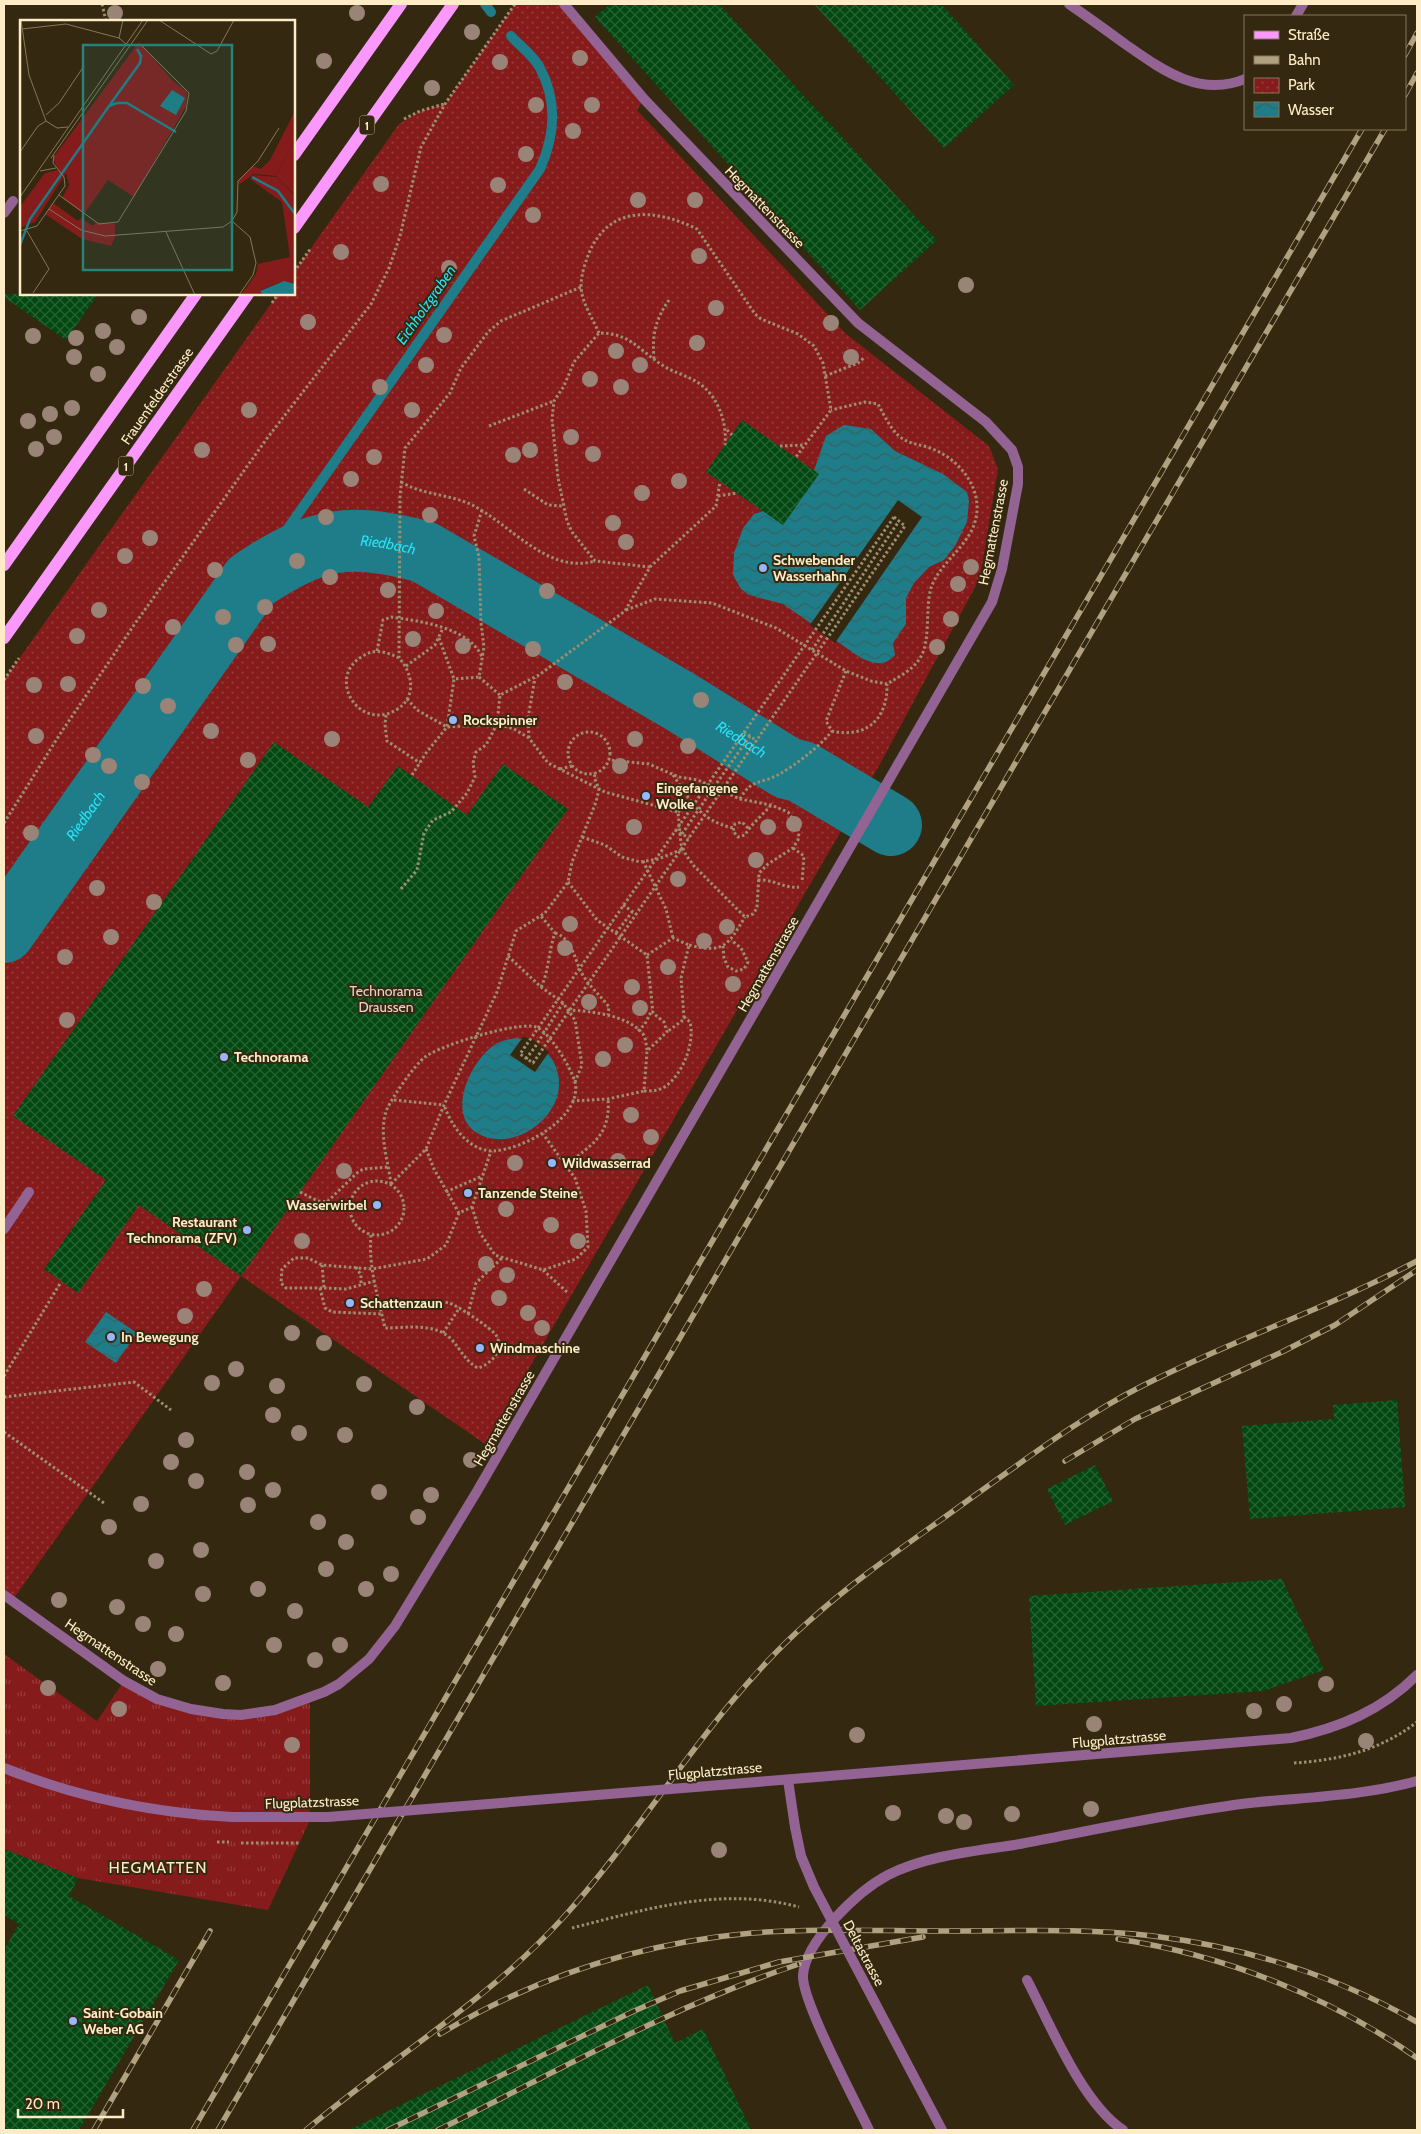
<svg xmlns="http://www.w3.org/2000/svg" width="1421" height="2134" viewBox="0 0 1421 2134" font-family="Cabin,sans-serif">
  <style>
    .grass { fill: url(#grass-tufts) }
    .park { fill: url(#park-dots) }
    .water { fill: url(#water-waves) }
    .pier { fill: #342910 }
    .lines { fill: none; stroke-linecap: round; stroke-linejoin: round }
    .stream { stroke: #1e7d88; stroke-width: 10 }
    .river { stroke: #1e7d88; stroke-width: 62 }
    .building { fill: url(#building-cross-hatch) }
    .path { stroke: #9d8f6e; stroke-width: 3; stroke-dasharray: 2.5 2.5; stroke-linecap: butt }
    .service { stroke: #926393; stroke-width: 10 }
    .minor { stroke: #926393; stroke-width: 10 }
    .primary { stroke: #fa98fd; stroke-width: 12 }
    .rail-casing { stroke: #b0a180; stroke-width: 5.5 }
    .rail { stroke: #342910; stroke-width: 4; stroke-dasharray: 11; stroke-linecap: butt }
    .path-bridge { stroke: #9d8f6e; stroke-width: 3; stroke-dasharray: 2.5 2.5; stroke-linecap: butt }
    .minor-bridge { stroke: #926393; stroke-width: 10 }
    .tree { fill: #9a8477 }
    .poi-dot { fill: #97b6fd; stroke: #342910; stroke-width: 2 }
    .labels { text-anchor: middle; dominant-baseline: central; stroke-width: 4; stroke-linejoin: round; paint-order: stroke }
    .shield { fill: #342910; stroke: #c1b28f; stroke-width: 1 }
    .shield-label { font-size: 12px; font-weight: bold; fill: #fdecc5 }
    .street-label { font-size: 14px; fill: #fdecc5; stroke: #342910 }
    .poi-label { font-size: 14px; font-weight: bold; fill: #fdecc5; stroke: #342910; text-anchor: start }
    .park-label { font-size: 14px; fill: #edcfcb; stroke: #342910 }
    .water-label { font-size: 15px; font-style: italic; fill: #27e1f4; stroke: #342910 }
    .quarter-label { font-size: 16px; letter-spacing: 1px; fill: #fdecc5; stroke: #342910 }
    .inset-river { fill: none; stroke: #1e7d88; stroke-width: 2.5 }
    .inset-road { fill: none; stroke: #847758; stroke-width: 1 }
    .view { fill: #278277; fill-opacity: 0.15; stroke: #278277; stroke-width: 2.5 }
    .inset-edge { fill: none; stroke: #fdecc5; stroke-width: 2.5 }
  </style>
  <defs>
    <pattern id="grass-tufts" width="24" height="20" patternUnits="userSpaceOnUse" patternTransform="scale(1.25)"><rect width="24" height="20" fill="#851b1b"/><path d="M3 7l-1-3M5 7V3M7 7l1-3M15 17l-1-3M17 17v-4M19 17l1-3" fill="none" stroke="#973c3b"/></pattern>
    <pattern id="park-dots" width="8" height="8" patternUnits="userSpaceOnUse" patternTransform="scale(1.25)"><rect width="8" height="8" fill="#851b1b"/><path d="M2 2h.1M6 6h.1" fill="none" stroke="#973c3b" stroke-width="1.8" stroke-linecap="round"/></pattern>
    <pattern id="water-waves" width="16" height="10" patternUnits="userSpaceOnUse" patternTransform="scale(1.25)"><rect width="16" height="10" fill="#1e7d88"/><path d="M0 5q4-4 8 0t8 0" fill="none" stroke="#336565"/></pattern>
    <pattern id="building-cross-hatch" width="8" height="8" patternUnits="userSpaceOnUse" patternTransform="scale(1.25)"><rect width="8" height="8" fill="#014812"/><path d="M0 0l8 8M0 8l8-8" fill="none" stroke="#276333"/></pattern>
  </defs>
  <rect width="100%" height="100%" fill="#342910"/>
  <polygon class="grass" points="4,1654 97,1721 124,1681 157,1699 241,1715 310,1698 310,1820 268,1910 78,1878 4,1849"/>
  <polygon class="park" points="515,4 564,4 644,99 637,110 845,333 989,446 998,469 980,578 880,764 485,1444 241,1276 12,1601 4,1595 4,680 278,294 294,294 294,272 399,124 420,111 445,104"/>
  <g class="water">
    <path d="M844 425 871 429 895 451 943 474 967 492 969 501 967 522 955 546 944 560 929 567 914 583 906 598V624L893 643 895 655C884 667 875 664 861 658L783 604 749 595 741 589 733 575 734 553 743 528 754 514 783 505 810 482 826 436Z"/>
    <path d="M516 1038C531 1040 545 1046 553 1061 579 1107 516 1157 477 1133 446 1114 470 1062 494 1045 500 1041 509 1039 516 1038Z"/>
    <polygon points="106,1312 137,1333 116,1363 85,1342"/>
  </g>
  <g class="pier">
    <polygon points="898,500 922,517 835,643 810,625"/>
    <polygon points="523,1037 531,1038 549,1052 535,1072 510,1055"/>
  </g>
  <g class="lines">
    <g class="stream">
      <polyline points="485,4 491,12"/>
      <path d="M251 581 540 169C555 135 558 102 540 68 534 56 520 46 511 36"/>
    </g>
    <path class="river" id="s1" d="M4 932 251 581C317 537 348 532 424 552L681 702 787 768 802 772 891 825"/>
  </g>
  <g class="building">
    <polygon points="610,4 719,4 937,240 860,310 595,17"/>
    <polygon points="814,4 941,4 1014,85 944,148"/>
    <polygon points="4,294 98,294 66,340 4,297"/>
    <polygon points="742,420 819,474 783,525 706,472"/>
    <polygon points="274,742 368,807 398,766 467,815 503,764 568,809 241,1276 139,1205 78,1293 44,1269 106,1180 13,1116"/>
    <polygon points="1397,1400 1405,1507 1250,1519 1242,1426 1334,1419 1333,1405"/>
    <polygon points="1095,1465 1113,1501 1065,1525 1047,1489"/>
    <polygon points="1282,1579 1324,1670 1263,1691 1036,1706 1029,1596"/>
    <polygon points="4,1849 78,1878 69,1896 179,1960 79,2130 4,2130 4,1950 19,1924 4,1915"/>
    <polygon points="648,1985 675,2043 703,2029 751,2130 349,2130"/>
  </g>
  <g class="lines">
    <g class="path">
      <polyline points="102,4 106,21"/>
      <polyline points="404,119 420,111 444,104"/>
      <polyline points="294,272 311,248"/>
      <polyline points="272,303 278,294"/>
      <path d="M599 333C593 319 582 303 581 287 581 275 585 263 589 253 610 204 656 209 697 229L755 314 761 319 798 334 814 346 823 363 831 410 796 457"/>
      <path d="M654 359C652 335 655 320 669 300"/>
      <polyline points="825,376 858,363 865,357"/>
      <polyline points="489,426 554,401"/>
      <polyline points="727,430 732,435"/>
      <polyline points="780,446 804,445"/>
      <path d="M401 482C423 495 448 494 470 504 510 523 547 575 595 561"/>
      <polyline points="524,489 548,505 563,506"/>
      <polyline points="718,496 737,493"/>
      <path d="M650 567 595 561 572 532 567 521 558 478 552 419 554 401 564 386 574 362 599 333C630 333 639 350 662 365 674 373 689 376 700 384 719 398 727 423 725 445"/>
      <path d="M626 610 655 599 712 603 776 628 846 671 871 681 887 684C898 677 913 670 920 658 931 642 925 608 931 588 939 564 965 549 974 525 986 492 961 459 930 448 919 444 908 444 899 436 890 428 884 415 878 404L865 402 831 410"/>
      <polyline points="439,638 454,679"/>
      <polyline points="812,650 899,521"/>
      <path d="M377 651 383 620 391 617C419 621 469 627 482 657"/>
      <path d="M399 658C387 652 375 648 363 656 325 677 359 732 396 710 417 698 413 673 399 658L400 496 405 448 450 393 461 368 488 332 501 321 581 287"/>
      <polyline points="406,666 435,645 443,628"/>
      <path d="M846 671 826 721 832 731C867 739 888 718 887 684"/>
      <polyline points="479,677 500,695"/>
      <polyline points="4,680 19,658"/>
      <polyline points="407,699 417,710 447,727 497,724 500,695 539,675 625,611 650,567 716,506 720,482"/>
      <polyline points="386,715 385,725 387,741 420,763"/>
      <polyline points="744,732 757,741"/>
      <circle cx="589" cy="753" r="21"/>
      <polyline points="529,738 528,718 535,678"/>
      <polyline points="560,769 572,766"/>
      <polyline points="412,775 426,753 447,727 454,679 479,677 484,647 481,623 479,557 474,536 482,510"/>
      <path d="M673 775C691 801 699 820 733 828"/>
      <polyline points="714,787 750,736"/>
      <path d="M740 799C751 779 760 784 778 775 797 764 818 748 832 731"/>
      <polyline points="678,812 690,802"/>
      <polyline points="4,823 60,734 134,625 268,437 371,304 389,268 400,236 421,147 445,104 515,4"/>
      <path d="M748 828 742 822 735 824 733 831 738 837 745 835C751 824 763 815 771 805"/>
      <polyline points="582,837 605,845 622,857 640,862 658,859 683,849"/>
      <polyline points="793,848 804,856 802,882"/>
      <polyline points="643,861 666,909 673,938"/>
      <path d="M758 880C775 879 784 889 799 887"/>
      <polyline points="568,882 597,920 647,955 653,1013 664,1022 667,1032 647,1051 644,1091 608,1099 572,1101"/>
      <polyline points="401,889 417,870 424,833 433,820 451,812 467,793 475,777 473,763 476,752 486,745 497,724 514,729 529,738 548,763 605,792 678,812 681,844 686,855 694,866 745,917 753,914 757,908 759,873 768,864 793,848 798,840 799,833 797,825 788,812 771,805 740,799 698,780 679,777 649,764 609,760"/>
      <polyline points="623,905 636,914"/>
      <path d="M555 933C574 939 574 962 584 977 591 988 601 996 609 1007L608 1015"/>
      <polyline points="616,933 632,912"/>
      <path d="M689 945C724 954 728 945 745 917"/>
      <polyline points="723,946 724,958 728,967 736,971 744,969 748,962 741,948 731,940"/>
      <polyline points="647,955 673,938 689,945 681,978 684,1017 683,1020 667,1032"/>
      <polyline points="508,956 541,987 563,1003 575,1020 582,1065 575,1082"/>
      <path d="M541 987C548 975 549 949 555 933L541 916"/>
      <path d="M568 1010C590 1011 628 1015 643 1034 646 1038 646 1045 647 1050"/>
      <polyline points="638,1031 645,1024 652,1010"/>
      <polyline points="526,1059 535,1047"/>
      <path d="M644 1091C652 1091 659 1091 666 1086 683 1073 695 1043 690 1022L684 1017"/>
      <polyline points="394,1100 444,1105"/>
      <polyline points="426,1149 434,1169 459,1213"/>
      <path d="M565 1165C591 1146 611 1135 608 1099"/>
      <circle cx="377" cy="1208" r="27"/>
      <path d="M391 1184C388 1160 378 1132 387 1109 392 1098 415 1064 425 1057 441 1045 518 1021 536 1027 550 1032 571 1068 575 1082 583 1118 522 1150 493 1151 468 1151 451 1125 444 1105"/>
      <polyline points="391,1184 426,1149 444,1105 497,992 516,931 545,913 568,882 572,862 596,802 599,789 594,777 596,773"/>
      <polyline points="300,1192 318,1201 327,1202 357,1173 363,1169 389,1167"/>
      <polyline points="446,1192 482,1176"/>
      <polyline points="472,1207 480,1233 495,1255 543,1270 576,1259 588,1247 586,1211 575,1178 543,1134"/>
      <path d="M371 1235C368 1266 378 1297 385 1328 406 1328 436 1322 452 1340 461 1350 466 1362 478 1368 491 1364 505 1350 496 1335 492 1329 457 1305 449 1303 439 1300 426 1306 415 1306 404 1307 392 1307 380 1307"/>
      <polyline points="322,1265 324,1288 286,1288 281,1283 282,1269 294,1258 308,1258 322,1265 372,1269 427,1259 446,1245 459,1213 472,1207 491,1151"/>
      <polyline points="356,1267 361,1275 361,1285"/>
      <polyline points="543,1270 567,1292"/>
      <polyline points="320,1288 325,1308 332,1312 382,1314"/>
      <polyline points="324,1288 346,1289 375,1281"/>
      <polyline points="468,1314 476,1283 502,1258"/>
      <polyline points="443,1333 460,1307"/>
      <polyline points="4,1376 61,1282"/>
      <polyline points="4,1397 134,1382 171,1410"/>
      <polyline points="4,1432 104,1503"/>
      <path d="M1294 1763C1340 1760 1381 1750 1417 1722"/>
      <path d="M572 1928C647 1909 721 1886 799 1907"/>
    </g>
    <g class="service">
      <polyline points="4,1229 29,1192"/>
      <path d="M1027 1980C1050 2024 1082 2103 1123 2130"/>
      <path d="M869 2130C856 2102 801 2000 803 1975 806 1940 858 1891 888 1875 927 1855 977 1851 1020 1844 1093 1830 1167 1814 1241 1804 1300 1797 1359 1797 1417 1781"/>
    </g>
    <g class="minor">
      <path d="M1069 4C1088 17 1106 30 1125 44 1161 69 1199 98 1245 79"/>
      <polyline points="1296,16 1303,4"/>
      <polyline points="4,213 13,201"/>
      <polyline points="4,1595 124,1681 157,1699 191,1709 223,1714 241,1715 275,1710 324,1692 339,1684 369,1659 395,1626 476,1493 992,602 1002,569 1018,484 1018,467 1012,450 986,422 858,323 644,99 564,4"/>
      <path d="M4 1768C76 1797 154 1813 232 1817"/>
      <polyline points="788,1780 795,1827"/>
      <path d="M720 1785 1291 1738C1340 1728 1382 1710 1417 1675"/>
    </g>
    <g class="primary">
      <polyline points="294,155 401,4"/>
      <polyline points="294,228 453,4"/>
      <polyline points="4,565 196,294"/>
      <polyline points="4,638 248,294"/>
    </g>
    <g class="rail-casing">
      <g id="rail">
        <polyline points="1405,55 1417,33"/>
        <polyline points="1405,95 1417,73"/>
        <polyline points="1065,1461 1135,1419 1282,1352 1335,1325 1417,1270"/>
        <path d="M1118 1939C1224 1955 1329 1996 1417 2058"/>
        <path d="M440 2034C535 1977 641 1943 752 1933 815 1928 881 1931 945 1931 1014 1931 1084 1928 1153 1936 1245 1947 1336 1976 1417 2022"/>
        <polyline points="94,2130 210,1931"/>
        <polyline points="193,2130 1362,129"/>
        <polyline points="218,2130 1385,129"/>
        <path d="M306 2130C390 2059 486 2002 561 1920 648 1825 710 1708 808 1622 860 1575 918 1537 974 1496 1029 1457 1083 1416 1142 1386 1232 1340 1328 1308 1417 1261"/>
        <polyline points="388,2130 634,2011 680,1991 779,1962 923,1937"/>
        <path d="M438 2130C556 2072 674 2005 799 1964"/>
      </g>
    </g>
    <use href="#rail" class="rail"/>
    <g class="path-bridge">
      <polygon points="894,517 905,526 533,1063 520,1054"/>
      <polyline points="675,830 689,838"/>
      <polyline points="682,834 714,787"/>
      <polyline points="535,1047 563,1003"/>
      <polyline points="217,1842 229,1842"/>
      <polyline points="241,1843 299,1843"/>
    </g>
    <g class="minor-bridge">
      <polyline points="232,1817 328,1817 720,1785"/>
      <polyline points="795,1827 801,1856 814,1887 942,2130"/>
    </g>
  </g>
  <g class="tree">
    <circle cx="115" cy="13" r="8"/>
    <circle cx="357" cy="13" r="8"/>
    <circle cx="472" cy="32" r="8"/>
    <circle cx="580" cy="58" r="8"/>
    <circle cx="324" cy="61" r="8"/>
    <circle cx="500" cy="62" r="8"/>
    <circle cx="432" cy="88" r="8"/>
    <circle cx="536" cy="105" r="8"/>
    <circle cx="592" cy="105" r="8"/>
    <circle cx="573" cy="131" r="8"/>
    <circle cx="526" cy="154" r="8"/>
    <circle cx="381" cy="184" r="8"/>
    <circle cx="498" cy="185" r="8"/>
    <circle cx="638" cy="200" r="8"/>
    <circle cx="695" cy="200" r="8"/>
    <circle cx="533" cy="215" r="8"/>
    <circle cx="341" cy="252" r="8"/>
    <circle cx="699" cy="256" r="8"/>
    <circle cx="449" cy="268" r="8"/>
    <circle cx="966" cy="285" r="8"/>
    <circle cx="716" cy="308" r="8"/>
    <circle cx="139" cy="317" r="8"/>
    <circle cx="308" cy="322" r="8"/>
    <circle cx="831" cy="323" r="8"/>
    <circle cx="103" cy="331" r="8"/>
    <circle cx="444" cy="335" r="8"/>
    <circle cx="33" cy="336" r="8"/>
    <circle cx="76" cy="338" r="8"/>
    <circle cx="697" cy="343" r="8"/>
    <circle cx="117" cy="347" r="8"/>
    <circle cx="616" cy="351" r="8"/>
    <circle cx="74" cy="357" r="8"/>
    <circle cx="851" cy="357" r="8"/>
    <circle cx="426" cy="365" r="8"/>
    <circle cx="640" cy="365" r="8"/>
    <circle cx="98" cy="374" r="8"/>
    <circle cx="590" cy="379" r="8"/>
    <circle cx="380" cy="387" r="8"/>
    <circle cx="621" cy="387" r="8"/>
    <circle cx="72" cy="408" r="8"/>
    <circle cx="249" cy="410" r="8"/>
    <circle cx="412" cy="410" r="8"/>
    <circle cx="50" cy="414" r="8"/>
    <circle cx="28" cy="421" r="8"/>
    <circle cx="54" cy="437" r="8"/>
    <circle cx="571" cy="437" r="8"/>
    <circle cx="36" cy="449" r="8"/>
    <circle cx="202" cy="450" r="8"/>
    <circle cx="530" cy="450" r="8"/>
    <circle cx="593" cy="454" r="8"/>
    <circle cx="513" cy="455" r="8"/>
    <circle cx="374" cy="457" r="8"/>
    <circle cx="351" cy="479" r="8"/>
    <circle cx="679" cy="481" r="8"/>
    <circle cx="642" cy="493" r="8"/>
    <circle cx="430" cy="515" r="8"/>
    <circle cx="326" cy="517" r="8"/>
    <circle cx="613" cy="523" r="8"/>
    <circle cx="150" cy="538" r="8"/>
    <circle cx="626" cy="542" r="8"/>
    <circle cx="125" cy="556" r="8"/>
    <circle cx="297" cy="561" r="8"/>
    <circle cx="971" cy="567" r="8"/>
    <circle cx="215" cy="570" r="8"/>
    <circle cx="330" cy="577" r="8"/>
    <circle cx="958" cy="584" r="8"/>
    <circle cx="388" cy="590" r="8"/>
    <circle cx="547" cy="591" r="8"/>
    <circle cx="265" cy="607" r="8"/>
    <circle cx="99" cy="610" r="8"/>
    <circle cx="436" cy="611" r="8"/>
    <circle cx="223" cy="617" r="8"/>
    <circle cx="951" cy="619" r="8"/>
    <circle cx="173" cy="627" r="8"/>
    <circle cx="77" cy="636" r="8"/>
    <circle cx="413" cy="639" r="8"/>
    <circle cx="268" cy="644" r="8"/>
    <circle cx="236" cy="645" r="8"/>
    <circle cx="463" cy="646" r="8"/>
    <circle cx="937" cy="647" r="8"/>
    <circle cx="533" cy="649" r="8"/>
    <circle cx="565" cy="682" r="8"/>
    <circle cx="68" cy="684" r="8"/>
    <circle cx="34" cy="685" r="8"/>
    <circle cx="143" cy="686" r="8"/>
    <circle cx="701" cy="700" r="8"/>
    <circle cx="168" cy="706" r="8"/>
    <circle cx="211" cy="731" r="8"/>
    <circle cx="36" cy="736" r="8"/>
    <circle cx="332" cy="739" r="8"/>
    <circle cx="635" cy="739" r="8"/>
    <circle cx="688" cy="746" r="8"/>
    <circle cx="93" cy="755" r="8"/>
    <circle cx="248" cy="760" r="8"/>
    <circle cx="109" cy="766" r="8"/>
    <circle cx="620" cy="766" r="8"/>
    <circle cx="142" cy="782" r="8"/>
    <circle cx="794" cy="824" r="8"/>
    <circle cx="634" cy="827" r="8"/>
    <circle cx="768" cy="827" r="8"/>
    <circle cx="31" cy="833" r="8"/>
    <circle cx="756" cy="860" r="8"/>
    <circle cx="678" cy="879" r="8"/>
    <circle cx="97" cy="888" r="8"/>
    <circle cx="154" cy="902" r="8"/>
    <circle cx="570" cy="924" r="8"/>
    <circle cx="727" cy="927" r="8"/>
    <circle cx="111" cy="937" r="8"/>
    <circle cx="704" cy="941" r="8"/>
    <circle cx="565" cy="948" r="8"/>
    <circle cx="65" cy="957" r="8"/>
    <circle cx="668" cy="967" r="8"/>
    <circle cx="733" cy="984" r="8"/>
    <circle cx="632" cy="987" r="8"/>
    <circle cx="589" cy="1002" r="8"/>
    <circle cx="640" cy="1008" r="8"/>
    <circle cx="67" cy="1020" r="8"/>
    <circle cx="625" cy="1045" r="8"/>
    <circle cx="603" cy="1059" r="8"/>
    <circle cx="631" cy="1115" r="8"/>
    <circle cx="651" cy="1137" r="8"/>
    <circle cx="618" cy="1161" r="8"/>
    <circle cx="515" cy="1163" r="8"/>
    <circle cx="344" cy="1171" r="8"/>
    <circle cx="506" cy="1209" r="8"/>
    <circle cx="551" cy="1225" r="8"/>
    <circle cx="302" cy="1241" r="8"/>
    <circle cx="578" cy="1241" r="8"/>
    <circle cx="486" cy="1264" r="8"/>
    <circle cx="507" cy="1275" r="8"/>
    <circle cx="204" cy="1289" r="8"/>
    <circle cx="499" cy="1298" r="8"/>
    <circle cx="528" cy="1313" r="8"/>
    <circle cx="185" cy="1316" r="8"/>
    <circle cx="542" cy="1328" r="8"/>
    <circle cx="292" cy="1333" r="8"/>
    <circle cx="324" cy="1343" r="8"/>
    <circle cx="236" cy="1369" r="8"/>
    <circle cx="212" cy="1383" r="8"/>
    <circle cx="364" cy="1384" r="8"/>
    <circle cx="277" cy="1386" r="8"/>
    <circle cx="417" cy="1407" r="8"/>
    <circle cx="273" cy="1415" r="8"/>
    <circle cx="299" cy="1433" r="8"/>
    <circle cx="345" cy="1435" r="8"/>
    <circle cx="186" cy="1440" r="8"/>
    <circle cx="471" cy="1460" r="8"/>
    <circle cx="171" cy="1462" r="8"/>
    <circle cx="247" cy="1472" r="8"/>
    <circle cx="196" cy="1481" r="8"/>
    <circle cx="273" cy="1490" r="8"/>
    <circle cx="379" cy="1492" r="8"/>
    <circle cx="431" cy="1495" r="8"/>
    <circle cx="141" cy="1504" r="8"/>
    <circle cx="248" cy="1505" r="8"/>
    <circle cx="418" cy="1517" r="8"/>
    <circle cx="318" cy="1522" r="8"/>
    <circle cx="109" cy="1527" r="8"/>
    <circle cx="346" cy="1542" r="8"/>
    <circle cx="201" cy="1550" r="8"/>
    <circle cx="156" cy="1561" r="8"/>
    <circle cx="326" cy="1569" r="8"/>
    <circle cx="391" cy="1574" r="8"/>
    <circle cx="258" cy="1589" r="8"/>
    <circle cx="366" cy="1589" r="8"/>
    <circle cx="203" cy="1594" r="8"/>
    <circle cx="59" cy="1600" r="8"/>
    <circle cx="117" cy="1607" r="8"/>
    <circle cx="295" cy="1611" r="8"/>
    <circle cx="143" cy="1624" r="8"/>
    <circle cx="176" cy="1634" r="8"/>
    <circle cx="274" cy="1645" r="8"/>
    <circle cx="340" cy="1645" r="8"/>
    <circle cx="315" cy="1660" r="8"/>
    <circle cx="158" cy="1669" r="8"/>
    <circle cx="223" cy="1683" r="8"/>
    <circle cx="1326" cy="1684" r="8"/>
    <circle cx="48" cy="1688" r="8"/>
    <circle cx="1284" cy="1704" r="8"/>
    <circle cx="119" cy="1709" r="8"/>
    <circle cx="1254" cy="1711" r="8"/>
    <circle cx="1094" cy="1724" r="8"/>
    <circle cx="857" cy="1735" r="8"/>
    <circle cx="1366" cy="1741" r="8"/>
    <circle cx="292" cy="1745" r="8"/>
    <circle cx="1091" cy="1809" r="8"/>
    <circle cx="893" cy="1813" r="8"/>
    <circle cx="1012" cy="1814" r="8"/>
    <circle cx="946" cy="1816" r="8"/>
    <circle cx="964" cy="1822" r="8"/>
    <circle cx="719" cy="1850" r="8"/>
  </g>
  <g class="poi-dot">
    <circle cx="763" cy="568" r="5"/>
    <circle cx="453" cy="720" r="5"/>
    <circle cx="646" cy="796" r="5"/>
    <circle cx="224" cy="1057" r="5"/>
    <circle cx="552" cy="1163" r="5"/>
    <circle cx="468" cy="1193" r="5"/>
    <circle cx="377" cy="1205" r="5"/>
    <circle cx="247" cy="1230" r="5"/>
    <circle cx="350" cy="1303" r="5"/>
    <circle cx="111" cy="1337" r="5"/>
    <circle cx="480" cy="1348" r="5"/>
    <circle cx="73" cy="2021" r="5"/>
  </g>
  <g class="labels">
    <g class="shield">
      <rect x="359.5" y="115.5" width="15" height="19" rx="4"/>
      <rect x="118.5" y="456.5" width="15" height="19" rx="4"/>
    </g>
    <g class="shield-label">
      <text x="367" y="125">1</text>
      <text x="126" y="466">1</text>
    </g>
    <g class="street-label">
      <text transform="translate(765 207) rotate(46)">Hegmattenstrasse</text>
      <text transform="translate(157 396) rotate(-55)">Frauenfelderstrasse</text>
      <text transform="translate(993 532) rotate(-79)">Hegmattenstrasse</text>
      <text transform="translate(768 964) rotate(-60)">Hegmattenstrasse</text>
      <text transform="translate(504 1418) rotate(-60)">Hegmattenstrasse</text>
      <text transform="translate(111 1652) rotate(34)">Hegmattenstrasse</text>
      <text transform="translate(1119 1739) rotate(-5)">Flugplatzstrasse</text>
      <text transform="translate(715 1771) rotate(-5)">Flugplatzstrasse</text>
      <text transform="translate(312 1802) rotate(-2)">Flugplatzstrasse</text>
      <text transform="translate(864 1953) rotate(62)">Deltastrasse</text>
    </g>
    <g class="poi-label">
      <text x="773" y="560">Schwebender<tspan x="773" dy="16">Wasserhahn</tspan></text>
      <text x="463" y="720">Rockspinner</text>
      <text x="656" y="788">Eingefangene<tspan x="656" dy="16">Wolke</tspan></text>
      <text x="234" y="1057">Technorama</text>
      <text x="562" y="1163">Wildwasserrad</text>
      <text x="478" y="1193">Tanzende Steine</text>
      <text x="367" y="1205" text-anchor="end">Wasserwirbel</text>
      <text x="237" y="1222" text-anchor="end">Restaurant<tspan x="237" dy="16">Technorama (ZFV)</tspan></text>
      <text x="360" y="1303">Schattenzaun</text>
      <text x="121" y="1337">In Bewegung</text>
      <text x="490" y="1348">Windmaschine</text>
      <text x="83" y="2013">Saint-Gobain<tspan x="83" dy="16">Weber AG</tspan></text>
    </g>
    <g class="park-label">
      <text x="386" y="991">Technorama<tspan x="386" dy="16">Draussen</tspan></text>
    </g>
    <g class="water-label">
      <text transform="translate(426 305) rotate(-55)">Eichholzgraben</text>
      <text stroke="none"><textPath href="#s1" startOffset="576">Riedbach</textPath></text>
      <text stroke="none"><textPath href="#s1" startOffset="981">Riedbach</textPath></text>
      <text stroke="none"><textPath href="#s1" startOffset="142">Riedbach</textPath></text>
    </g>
    <g class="quarter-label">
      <text x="158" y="1867">HEGMATTEN</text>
    </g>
  </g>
  <g transform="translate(20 20)">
    <rect width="275" height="275" fill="#342910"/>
    <path d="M275 91V120L256 156 234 154 220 164 217 162 233 146 241 149 250 140ZM234 155 257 157 275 176V264L261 262 241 270 243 275H221L236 254 238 244 270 237 262 182 230 159ZM33 183 58 201 61 198 73 206 76 202 95 204V217L91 226 62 219 25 194Z" fill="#851b1b"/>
    <path d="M119 22 152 60 167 72 166 86 114 177 88 160 64 194 42 178 49 165 46 153 15 202 0 208V187L25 153 38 150 33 138Z" fill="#851b1b"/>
    <path d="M275 120V175L256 156Z" fill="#851b1b"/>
    <path d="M152 70 165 78 156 95 140 86ZM264 261 275 264V275H243L240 271Z" fill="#1e7d88"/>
    <path class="inset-river" d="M89 86 120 43 121 36 117 29M232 157 258 171 275 194M0 225 10 199 89 86 97 83H107L156 112"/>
    <path class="inset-road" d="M1 0 9 55 26 101M103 0 99 18 106 24M139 0 191 34 197 31 214 0M2 9 46 4 99 18M26 95 39 83 64 46M26 101 37 108 48 107M0 132 18 106 26 101M31 138 128 0M20 151 36 148M39 175 79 204 98 202 166 91 169 73 121 25M0 177 123 0M29 189 61 210 85 216 203 207 212 201 217 192 218 161 238 141 259 108M212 201 230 217 236 243 233 255 219 275M0 211 17 206 45 166 44 157 33 143 34 135M7 211 29 249 13 273M146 212 175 275"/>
    <path class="view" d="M63 25H212V250H63Z"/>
    <rect width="275" height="275" class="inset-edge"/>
  </g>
  <rect width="1421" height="2134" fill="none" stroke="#fdecc5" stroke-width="10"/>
  <rect x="1244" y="15" width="162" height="115" fill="#342910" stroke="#847758"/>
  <rect x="1254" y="31" width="25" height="8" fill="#fa98fd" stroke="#847758"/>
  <text x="1288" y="40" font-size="15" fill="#fdecc5">Straße</text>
  <rect x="1254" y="56" width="25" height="8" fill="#b0a180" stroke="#847758"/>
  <text x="1288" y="65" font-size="15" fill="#fdecc5">Bahn</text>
  <rect x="1254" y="78" width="25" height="15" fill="url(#park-dots)" stroke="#847758"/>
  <text x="1288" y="90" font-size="15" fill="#fdecc5">Park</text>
  <rect x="1254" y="102" width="25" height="15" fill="url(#water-waves)" stroke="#847758"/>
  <text x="1288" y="115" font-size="15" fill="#fdecc5">Wasser</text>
  <path d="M18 2109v8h105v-8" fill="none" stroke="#fdecc5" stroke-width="2.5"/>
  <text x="25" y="2109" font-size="15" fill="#fdecc5" stroke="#342910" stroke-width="4" paint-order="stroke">20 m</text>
</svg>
